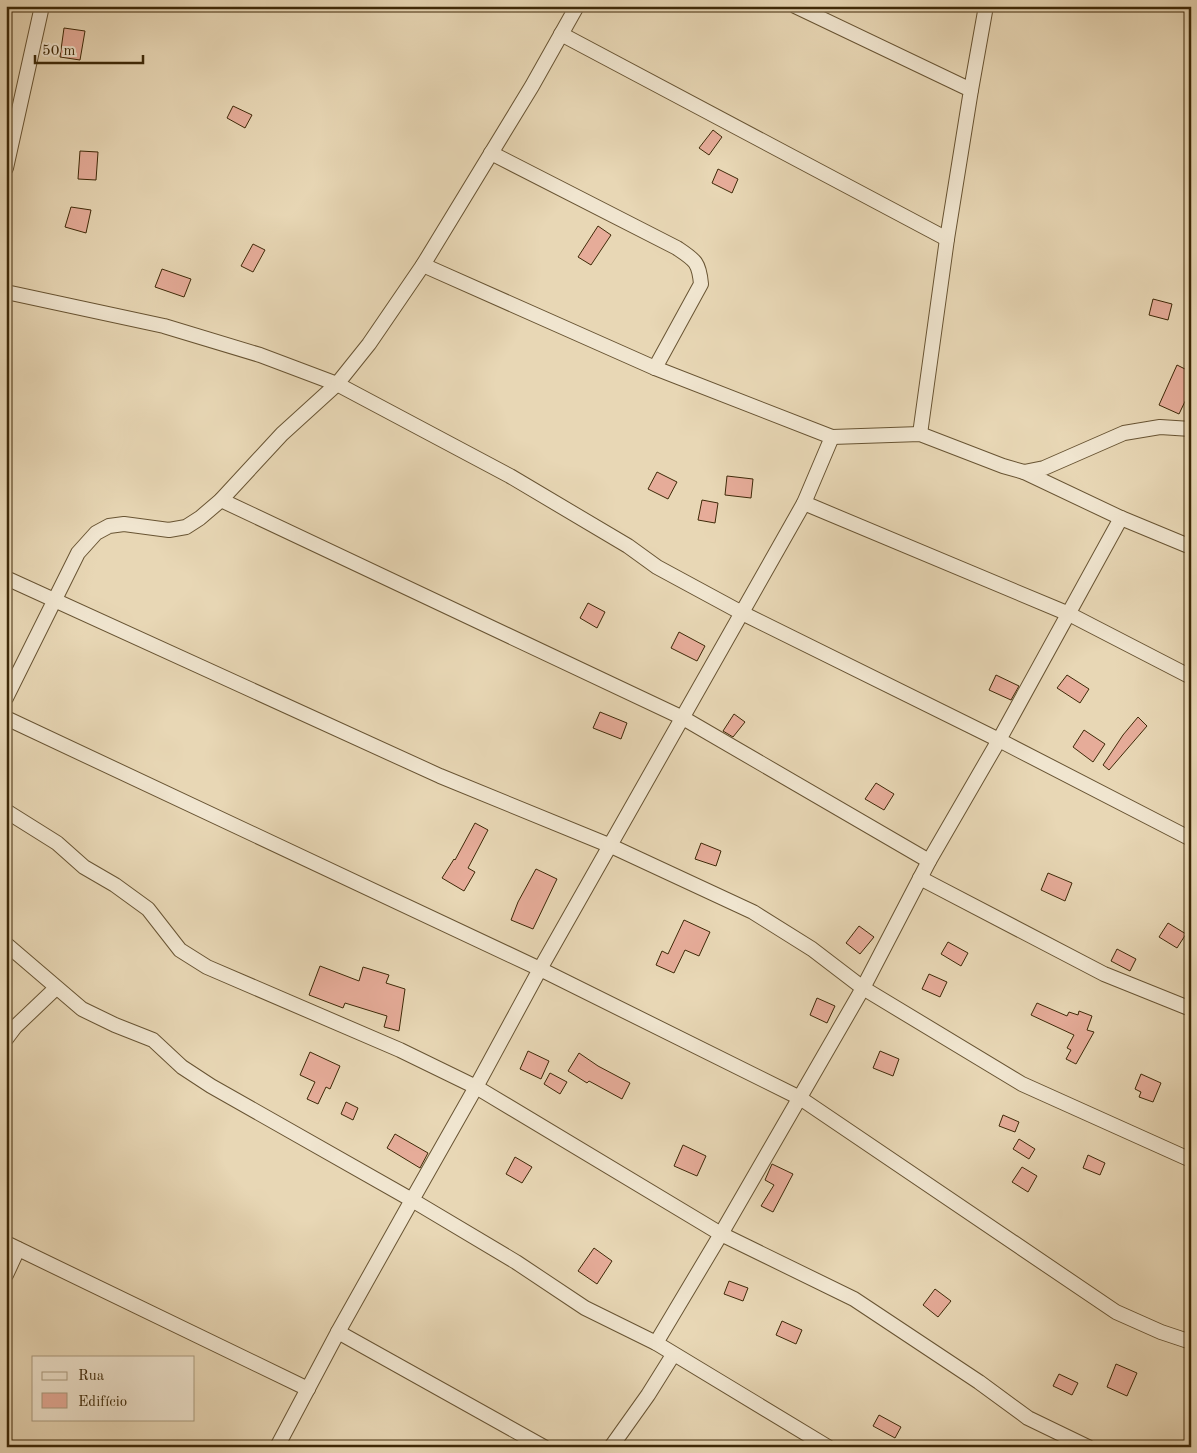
<svg xmlns="http://www.w3.org/2000/svg" width="1197" height="1453" viewBox="0 0 1197 1453" font-family="'Old Standard TT',serif">
  <style>
    .building { fill: #e6ac99; stroke: #3e2908 }
    .lines { fill: none; stroke-linecap: round; stroke-linejoin: round }
    .minor-casing { stroke: #685433; stroke-width: 16 }
    .minor { stroke: #f0e5cf; stroke-width: 14 }
  </style>
  <rect width="100%" height="100%" fill="#e8d7b5"/>
  <filter id="stains"><feTurbulence type="fractalNoise" baseFrequency=".004" numOctaves="4"/><feColorMatrix values="0 0 0 0 .2 0 0 0 0 .09 0 0 0 0 .02 0 0 0 .5 -.17"/></filter>
  <radialGradient id="worn" r=".72"><stop offset=".6" stop-color="#630" stop-opacity="0"/><stop offset="1" stop-color="#630" stop-opacity=".3"/></radialGradient>
  <g class="building">
    <polygon points="64,28 85,31 80,60 60,57"/>
    <polygon points="233,106 252,115 245,128 227,118"/>
    <polygon points="713,130 722,137 709,155 699,148"/>
    <polygon points="80,151 98,152 96,180 78,179"/>
    <polygon points="718,169 738,179 732,193 712,183"/>
    <polygon points="71,207 91,210 86,233 65,227"/>
    <polygon points="598,226 611,235 591,265 578,257"/>
    <polygon points="253,244 265,250 253,272 241,266"/>
    <polygon points="162,269 191,279 184,297 155,287"/>
    <polygon points="1153,299 1172,304 1168,320 1149,315"/>
    <polygon points="1177,365 1191,372 1191,389 1179,414 1159,405"/>
    <polygon points="657,472 677,482 668,499 648,489"/>
    <polygon points="727,476 753,479 751,498 725,495"/>
    <polygon points="702,500 718,503 715,523 698,520"/>
    <polygon points="588,603 605,612 597,628 580,618"/>
    <polygon points="679,632 705,646 697,661 671,648"/>
    <polygon points="996,675 1019,686 1011,700 989,690"/>
    <polygon points="1067,675 1089,689 1080,703 1057,688"/>
    <polygon points="600,712 627,723 621,739 593,728"/>
    <polygon points="734,714 745,722 733,737 723,731"/>
    <polygon points="1138,717 1147,726 1109,770 1103,765 1123,735"/>
    <polygon points="1084,730 1105,744 1093,762 1073,747"/>
    <polygon points="876,783 894,794 884,810 865,799"/>
    <polygon points="475,823 488,830 468,868 475,872 464,891 442,878 454,859 455,860"/>
    <polygon points="701,843 721,851 716,866 695,859"/>
    <polygon points="536,869 557,879 533,929 511,920 518,902"/>
    <polygon points="1048,873 1072,883 1065,901 1041,890"/>
    <polygon points="684,920 710,932 699,956 685,950 674,973 656,965 662,951 668,954"/>
    <polygon points="1168,923 1186,934 1177,948 1159,937"/>
    <polygon points="859,926 874,937 860,954 846,943"/>
    <polygon points="948,942 968,953 961,966 941,954"/>
    <polygon points="1117,949 1136,959 1130,971 1111,961"/>
    <polygon points="320,966 359,981 363,967 389,975 386,983 405,989 399,1031 384,1027 387,1016 345,1003 343,1008 309,995"/>
    <polygon points="929,974 947,982 940,997 922,989"/>
    <polygon points="817,998 835,1006 827,1023 810,1015"/>
    <polygon points="1037,1003 1067,1016 1069,1012 1078,1015 1079,1011 1092,1016 1087,1030 1094,1032 1076,1064 1066,1059 1071,1050 1067,1048 1074,1035 1031,1015"/>
    <polygon points="528,1051 549,1061 541,1079 520,1069"/>
    <polygon points="880,1051 899,1059 893,1076 873,1068"/>
    <polygon points="310,1052 340,1066 330,1089 326,1087 318,1104 307,1099 315,1082 300,1075"/>
    <polygon points="579,1053 598,1066 630,1083 622,1099 589,1081 587,1083 568,1071"/>
    <polygon points="550,1073 567,1082 560,1094 544,1084"/>
    <polygon points="1141,1074 1161,1083 1153,1102 1139,1097 1141,1092 1135,1089"/>
    <polygon points="346,1102 358,1108 353,1120 341,1114"/>
    <polygon points="1003,1115 1019,1122 1015,1132 999,1126"/>
    <polygon points="395,1134 428,1153 420,1168 387,1148"/>
    <polygon points="1019,1139 1035,1149 1029,1159 1013,1149"/>
    <polygon points="683,1145 706,1156 697,1176 674,1166"/>
    <polygon points="1088,1155 1105,1163 1100,1175 1083,1168"/>
    <polygon points="515,1157 532,1167 522,1183 506,1174"/>
    <polygon points="772,1164 793,1174 773,1212 761,1206 774,1185 765,1180"/>
    <polygon points="1022,1167 1037,1176 1028,1192 1012,1182"/>
    <polygon points="594,1248 612,1261 597,1284 578,1271"/>
    <polygon points="729,1281 748,1288 743,1301 724,1294"/>
    <polygon points="935,1289 951,1301 938,1317 923,1305"/>
    <polygon points="782,1321 802,1330 796,1344 776,1335"/>
    <polygon points="1116,1364 1137,1373 1127,1396 1107,1387"/>
    <polygon points="1059,1374 1078,1383 1072,1395 1053,1386"/>
    <polygon points="879,1415 901,1427 895,1438 873,1426"/>
  </g>
  <g class="lines">
    <g class="minor-casing">
      <g id="minor">
        <polyline points="795,6 971,90 947,239 920,434"/>
        <polyline points="561,34 947,239"/>
        <polyline points="971,90 986,6"/>
        <path d="M491 153 677 248C695 260 699 262 701 284L655 368"/>
        <polyline points="6,168 42,6"/>
        <polyline points="423,265 655,368 832,437 920,434 1003,466 1024,472 1044,468 1124,433 1160,427 1191,429"/>
        <polyline points="6,292 164,326 260,355 337,384 510,476 628,546 657,567 742,613 999,740 929,861 863,988 721,1234 656,1343"/>
        <polyline points="1024,472 1121,518 1191,547"/>
        <polyline points="221,500 683,718 929,861"/>
        <polyline points="804,503 1069,614 1191,677"/>
        <polyline points="1121,518 999,740 1191,839"/>
        <polyline points="6,578 440,776 611,846 753,912 812,949 863,988 1022,1084 1191,1160"/>
        <polyline points="6,698 78,553 96,533 109,526 124,524 169,530 186,527 200,518 221,500 282,434 337,384 369,344 423,265 532,86 577,6"/>
        <polyline points="6,718 540,969 800,1098 1116,1312 1161,1332 1191,1342"/>
        <polyline points="6,811 57,843 84,867 115,885 148,909 180,950 207,967 400,1050 476,1087 721,1234 854,1299 979,1382 1028,1418 1088,1447"/>
        <polyline points="920,878 1104,974 1191,1009"/>
        <polyline points="6,944 82,1009 115,1025 153,1040 182,1067 211,1086 412,1200 338,1332 277,1447"/>
        <polyline points="6,1039 15,1027 56,988"/>
        <polyline points="6,1243 308,1389"/>
        <polyline points="6,1275 18,1249"/>
        <polyline points="338,1332 544,1447"/>
        <polyline points="611,1447 648,1395 673,1355"/>
        <polyline points="828,1447 656,1343 585,1308 516,1262 412,1200 476,1087 540,969 804,503 832,437"/>
      </g>
    </g>
    <use href="#minor" class="minor"/>
  </g>
  <rect width="1197" height="1453" fill="none" stroke="#e8d7b5" stroke-width="25"/>
  <rect x="8" y="8" width="1182" height="1438" fill="none" stroke="#3e2908" stroke-width="2.5"/>
  <rect x="12" y="12" width="1172" height="1428" fill="none" stroke="#3e2908"/>
  <rect x="32" y="1356" width="162" height="65" fill="#f0e5cf" stroke="#a99a7f"/>
  <rect x="42" y="1372" width="25" height="8" fill="#f0e5cf" stroke="#a99a7f"/>
  <text x="78" y="1380" font-size="15" fill="#3e2908">Rua</text>
  <rect x="42" y="1393" width="25" height="15" fill="#e6ac99" stroke="#a99a7f"/>
  <text x="78" y="1406" font-size="15" fill="#3e2908">Edifício</text>
  <path d="M35 55v8h108v-8" fill="none" stroke="#3e2908" stroke-width="2.5"/>
  <text x="42" y="55" font-size="15" fill="#3e2908" stroke="#f0e5cf" stroke-width="4" paint-order="stroke">50 m</text>
  <rect width="100%" height="100%" filter="url(#stains)"/>
  <rect width="100%" height="100%" fill="url(#worn)"/>
</svg>
